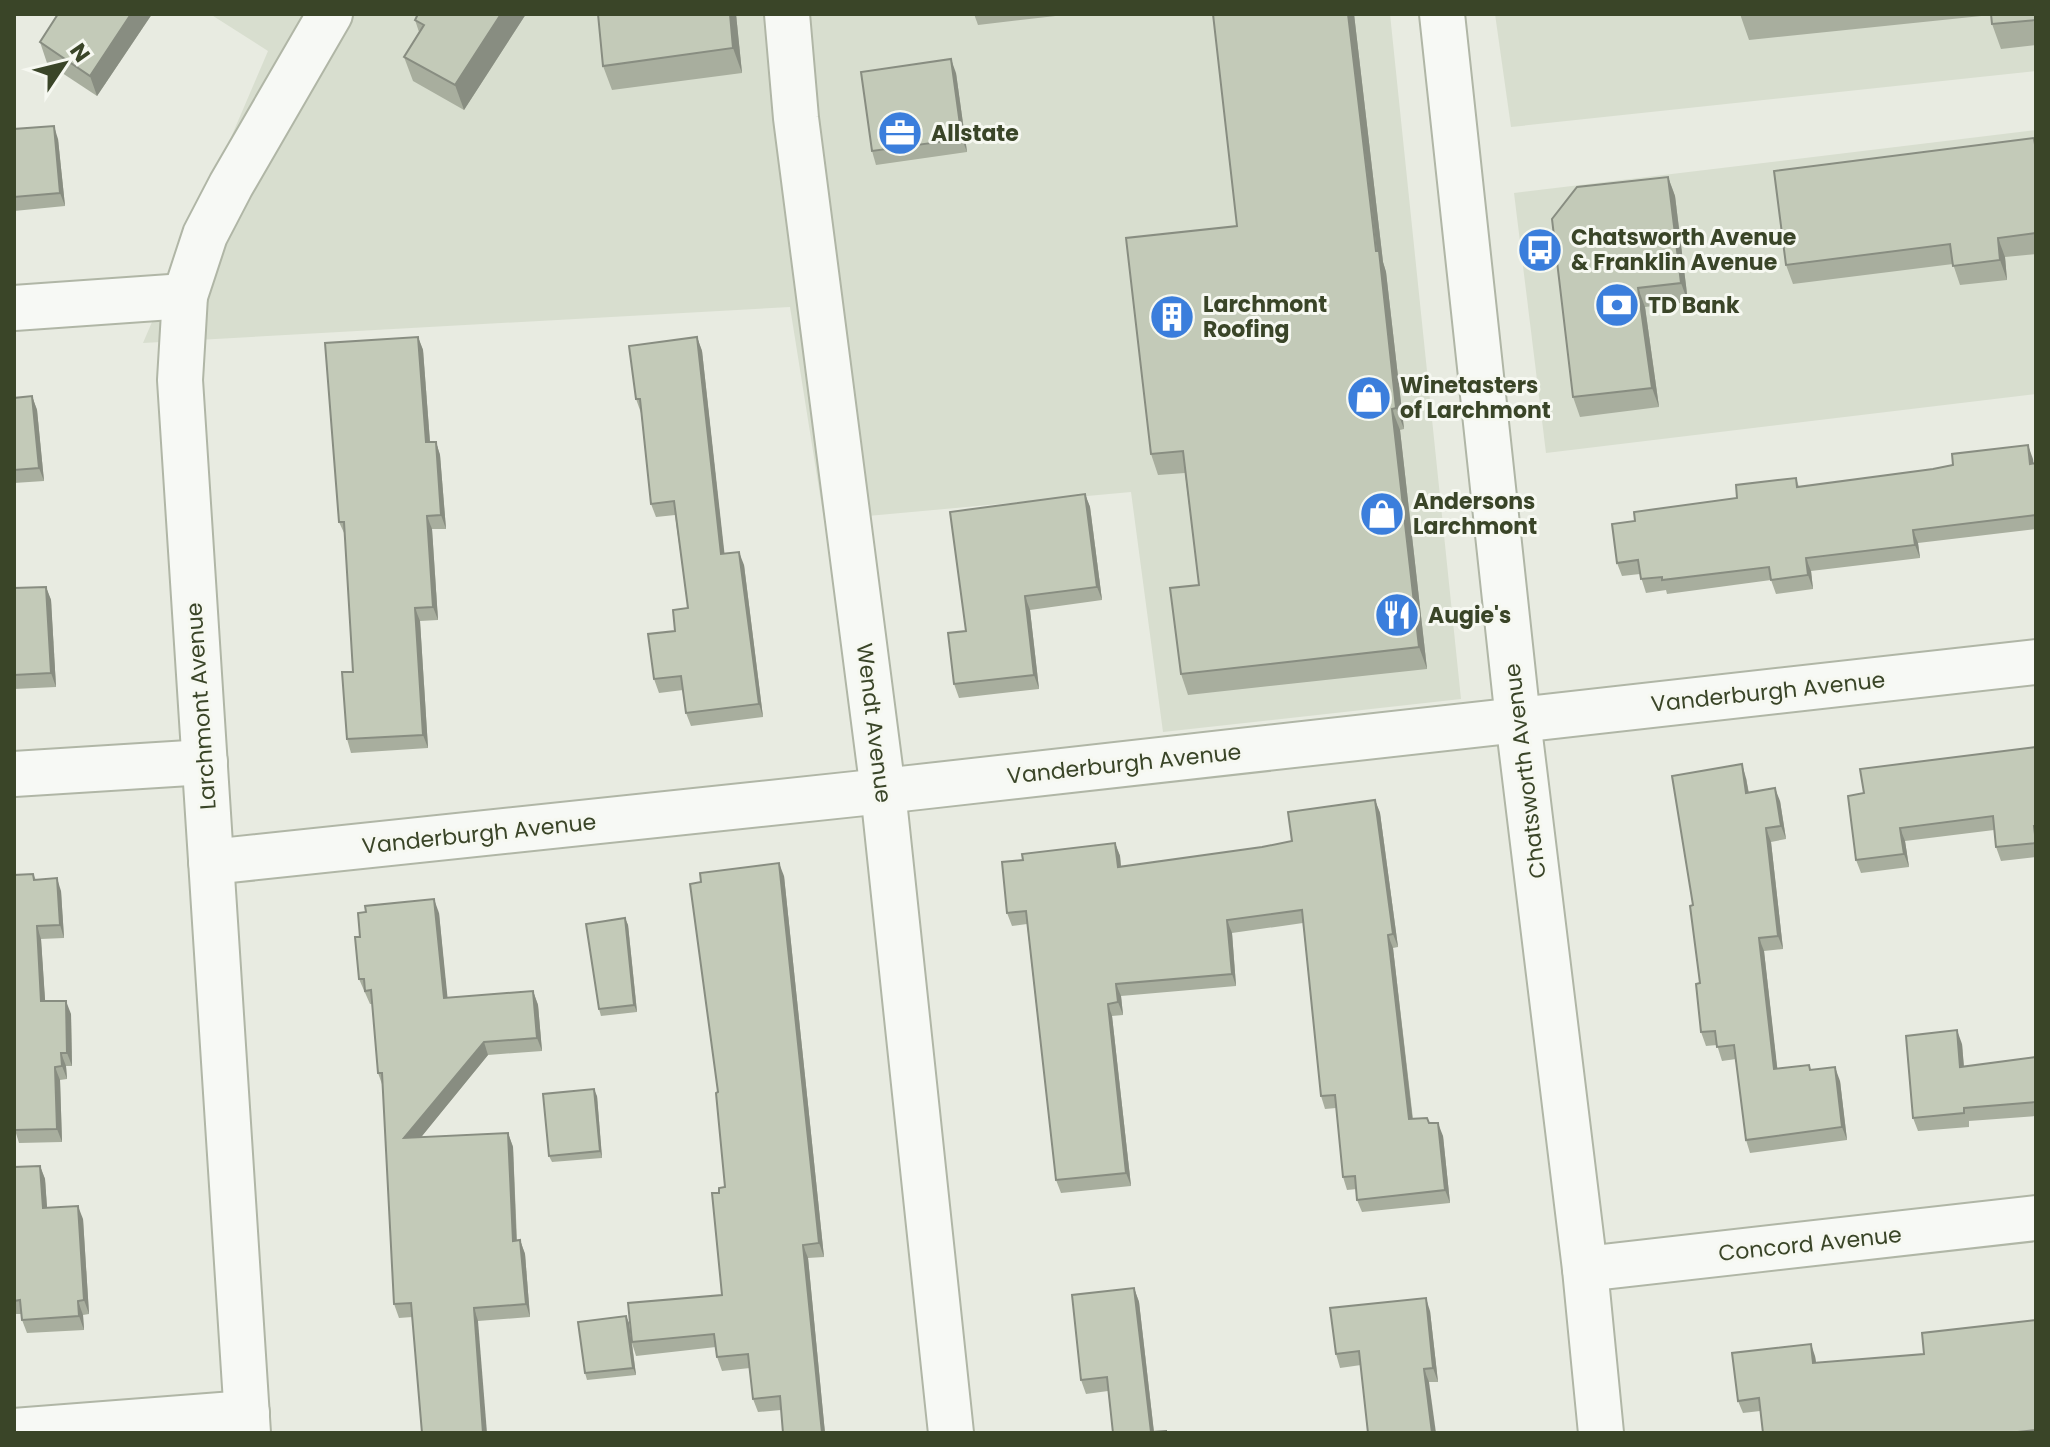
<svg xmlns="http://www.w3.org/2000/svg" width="2050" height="1447" viewBox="0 0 2050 1447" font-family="Poppins,sans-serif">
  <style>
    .built { fill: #d8decf }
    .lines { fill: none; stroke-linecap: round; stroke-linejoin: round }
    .minor-casing { stroke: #b0b6a6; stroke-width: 48 }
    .minor { stroke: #f7f9f5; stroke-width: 44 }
    .wall { fill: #a8ae9e }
    .shaded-wall { fill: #888d81 }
    .building { fill: #c3cab8; stroke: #888d81; stroke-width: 2 }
    .labels { text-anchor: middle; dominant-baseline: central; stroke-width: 6; stroke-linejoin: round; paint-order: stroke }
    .poi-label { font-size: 22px; font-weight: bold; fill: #3a4528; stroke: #f6f8f1; text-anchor: start }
    .street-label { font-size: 22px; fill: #3a4528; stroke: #f6f8f1 }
  </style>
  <rect width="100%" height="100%" fill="#e8ebe1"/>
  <g class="built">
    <polygon points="210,14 1390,14 1461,699 1163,732 1131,492 824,520 790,307 143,343 268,51"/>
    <polygon points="1495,14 2036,14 2036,71 1511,127"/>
    <polygon points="2036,130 2036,394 1546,453 1514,193"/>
  </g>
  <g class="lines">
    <g class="minor-casing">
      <g id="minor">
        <polyline points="787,14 796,118 883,791 951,1433"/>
        <polyline points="1442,14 1518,720 1585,1269 1601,1433"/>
        <polyline points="14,308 185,296"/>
        <polyline points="14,774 205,762"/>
        <polyline points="211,862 883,791 2036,662"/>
        <polyline points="1585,1269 2036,1218"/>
        <polyline points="14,1431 247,1413"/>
        <polyline points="248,1433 180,380 185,296 205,235 231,185 330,14"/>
      </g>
    </g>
    <use href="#minor" class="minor"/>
  </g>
  <g class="wall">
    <polygon points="152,14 97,96 47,63 40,42"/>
    <polygon points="418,14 526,14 464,110 413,81 404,57 419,32 415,20"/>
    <polygon points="736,14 742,73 612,90 603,66"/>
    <polygon points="974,14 1073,14 978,25"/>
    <polygon points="1213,14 1354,14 1383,262 1386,272 1404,429 1400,430 1427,669 1188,695 1181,674 1199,585 1185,473 1158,475 1151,454 1237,226"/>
    <polygon points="1740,14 2036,14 2036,45 2001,49 1992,24 1991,15 1749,40"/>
    <polygon points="956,73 967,152 876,165 872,151"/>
    <polygon points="14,129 58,139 65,206 14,211"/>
    <polygon points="2036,143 2036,254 2005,257 2007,280 1960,285 1953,264 1793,284 1786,265"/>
    <polygon points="1668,177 1675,196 1688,302 1645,307 1659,407 1580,417 1573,397"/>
    <polygon points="418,337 423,350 430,442 436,442 440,455 446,529 432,529 438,620 420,621 428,748 351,753 347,739 353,672 345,535 339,522"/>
    <polygon points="697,337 702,351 724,554 744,565 763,717 691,726 686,713 683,690 659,693 654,679 675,631 688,608 675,515 656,517 651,504 641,413 636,399"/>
    <polygon points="32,396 37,410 44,481 14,483 14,398"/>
    <polygon points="2028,445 2033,463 2036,463 2036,529 1918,543 1920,558 1811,571 1813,589 1776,594 1771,580 1667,594 1666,590 1646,593 1640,574 1622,576 1617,563 1635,521 1737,498 1796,478 1799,487 1933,469 1953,465"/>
    <polygon points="1085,494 1090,507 1102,600 1030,610 1039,689 959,698 954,684 966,631"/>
    <polygon points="46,587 51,600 56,687 14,689 14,588"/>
    <polygon points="2036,747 2036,857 2001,861 1996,847 1994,830 1905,841 1909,867 1861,873 1856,860 1864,793"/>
    <polygon points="1746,778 1749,793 1780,801 1786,839 1771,842 1783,949 1764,951 1777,1069 1811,1070 1840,1081 1847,1140 1750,1153 1746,1140 1736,1059 1722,1061 1717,1045 1706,1046 1701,1032 1700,983 1693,905"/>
    <polygon points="1375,800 1380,813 1398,947 1393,948 1413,1119 1430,1123 1443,1136 1450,1203 1362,1212 1357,1200 1357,1189 1347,1190 1343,1177 1336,1108 1325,1109 1321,1096 1303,923 1232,933 1236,986 1121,996 1123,1015 1112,1016 1131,1186 1061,1193 1056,1180 1027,924 1012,926 1007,913 1023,860 1115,843 1120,856 1121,867 1262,847 1292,841"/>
    <polygon points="33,874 36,880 61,891 64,938 41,939 45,1001 71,1014 72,1066 66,1066 67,1079 60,1080 62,1142 19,1143 15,1130"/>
    <polygon points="784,876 824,1257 808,1258 825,1433 783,1433 781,1410 758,1412 753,1399 750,1368 722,1371 717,1357 716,1347 636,1356 632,1343 636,1375 587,1380 585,1373 626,1316 629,1323 631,1341 722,1295 719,1193 725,1187"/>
    <polygon points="366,912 439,913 447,998 533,991 538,1005 542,1051 488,1055 421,1137 508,1133 513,1147 517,1240 520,1240 525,1254 530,1317 478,1321 412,1317 399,1318 394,1304 383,1087 378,1073 372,1004 370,1004 359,979 360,937"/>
    <polygon points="625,918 628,925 637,1012 601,1016 599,1009"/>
    <polygon points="1962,1044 1964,1067 2036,1057 2036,1116 1969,1121 1969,1127 1918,1131 1913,1118"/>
    <polygon points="597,1096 602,1158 552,1162 549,1156"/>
    <polygon points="40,1166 45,1179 47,1208 83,1219 89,1314 83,1315 84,1330 27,1333 22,1320 21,1314 14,1314 14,1167"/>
    <polygon points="1134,1288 1139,1302 1154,1432 1166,1431 1167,1433 1113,1433 1108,1391 1086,1394 1081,1380"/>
    <polygon points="1430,1311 1438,1382 1429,1382 1361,1365 1340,1368 1336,1354"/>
    <polygon points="2036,1320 2036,1433 1763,1433 1760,1411 1743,1413 1738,1401 1815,1356 1816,1363 1924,1354"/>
  </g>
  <g class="shaded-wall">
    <polygon points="131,14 152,14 97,96 90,76"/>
    <polygon points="501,14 526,14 464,110 455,85"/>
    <polygon points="730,14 736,14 742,73 733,48"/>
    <polygon points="1348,14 1354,14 1383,262 1386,272 1404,429 1396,408"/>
    <polygon points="951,59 956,73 967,152 962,139"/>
    <polygon points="54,126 58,139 65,206 60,193"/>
    <polygon points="1668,177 1675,196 1688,302 1681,283"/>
    <polygon points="1998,238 2005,257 2007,280 2000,260"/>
    <polygon points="1638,288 1645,307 1659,407 1652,388"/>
    <polygon points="418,337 423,350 431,456 426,442"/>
    <polygon points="697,337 702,351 726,567 721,554"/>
    <polygon points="32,396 37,410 44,481 39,468"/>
    <polygon points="1392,409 1400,430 1427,669 1419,647"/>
    <polygon points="436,442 440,455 446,529 441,515"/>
    <polygon points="2028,445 2033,459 2035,477 2030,464"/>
    <polygon points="1085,494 1090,507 1102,600 1097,587"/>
    <polygon points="427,516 432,529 438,620 433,607"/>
    <polygon points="1913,530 1918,543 1920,558 1915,545"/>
    <polygon points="739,552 744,565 763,717 759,704"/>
    <polygon points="1806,558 1811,571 1813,589 1808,575"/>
    <polygon points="46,587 51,600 56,687 51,673"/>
    <polygon points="1025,596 1030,610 1039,689 1034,675"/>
    <polygon points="415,608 420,621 428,748 423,735"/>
    <polygon points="1742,764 1746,778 1751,807 1746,793"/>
    <polygon points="1775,788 1780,801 1786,839 1781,826"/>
    <polygon points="1375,800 1380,813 1398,947 1393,934"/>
    <polygon points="1766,828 1771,842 1783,949 1778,936"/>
    <polygon points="1900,828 1905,841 1909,867 1904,854"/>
    <polygon points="1115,843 1120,856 1122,880 1118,867"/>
    <polygon points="779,863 784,876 824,1257 819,1243"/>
    <polygon points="57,878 61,891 64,938 60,925"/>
    <polygon points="434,899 439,913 449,1012 444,998"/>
    <polygon points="625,918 628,925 637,1012 634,1005"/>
    <polygon points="1227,920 1232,933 1236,986 1232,974"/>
    <polygon points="37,926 41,939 46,1014 41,1001"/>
    <polygon points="1388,935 1393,948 1414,1132 1409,1119"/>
    <polygon points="1759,938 1764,951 1779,1083 1774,1069"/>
    <polygon points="1116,984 1121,996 1123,1015 1118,1002"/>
    <polygon points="533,991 538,1005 542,1051 537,1038"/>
    <polygon points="66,1001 71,1014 72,1066 67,1053"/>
    <polygon points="1108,1004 1112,1016 1131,1186 1126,1173"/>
    <polygon points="1957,1030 1962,1044 1965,1081 1960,1067"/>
    <polygon points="484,1042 488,1055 409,1152 404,1138"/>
    <polygon points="61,1053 66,1066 67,1079 62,1066"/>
    <polygon points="55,1067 60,1080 62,1142 57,1129"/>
    <polygon points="1835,1067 1840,1081 1847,1140 1842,1127"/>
    <polygon points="594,1089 597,1096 602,1158 600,1151"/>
    <polygon points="1438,1123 1443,1136 1450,1203 1445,1190"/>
    <polygon points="508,1133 513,1147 517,1254 513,1241"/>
    <polygon points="40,1166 45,1179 48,1221 43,1208"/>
    <polygon points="78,1206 83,1219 89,1314 84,1300"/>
    <polygon points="520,1240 525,1254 530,1317 526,1304"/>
    <polygon points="803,1245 808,1258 825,1433 822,1433"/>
    <polygon points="1134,1288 1139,1302 1154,1433 1151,1433"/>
    <polygon points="1426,1298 1430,1311 1438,1382 1433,1368"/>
    <polygon points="78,1301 83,1315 84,1330 79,1316"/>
    <polygon points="474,1308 478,1321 487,1433 483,1433"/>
    <polygon points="626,1316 629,1323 636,1375 633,1368"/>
    <polygon points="1811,1344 1815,1356 1818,1376 1813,1363"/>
    <polygon points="1424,1369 1429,1382 1436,1433 1432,1433"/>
  </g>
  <g class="building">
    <polygon points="58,14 131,14 90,76 40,42"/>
    <polygon points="418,14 501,14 455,85 404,57 424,25 415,20"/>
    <polygon points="598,14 730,14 733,48 603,66"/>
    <polygon points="1213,14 1348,14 1376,251 1379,251 1396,408 1392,409 1419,647 1181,674 1170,588 1199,585 1183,451 1151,454 1126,238 1237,226"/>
    <polygon points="1991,14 2036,14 2036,20 1992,24"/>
    <polygon points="951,59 962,139 872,151 861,72"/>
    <polygon points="54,126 60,193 14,197 14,129"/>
    <polygon points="2034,138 2036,151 2036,233 1998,238 2000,260 1953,266 1950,244 1786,265 1774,171"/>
    <polygon points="1668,177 1681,283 1638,288 1652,388 1573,397 1552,219 1577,187"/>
    <polygon points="418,337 426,442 436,442 441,515 427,516 433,607 415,608 423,735 347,739 342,672 353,672 344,522 339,522 325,343"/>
    <polygon points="697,337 721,554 739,552 759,704 686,713 681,676 654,679 648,634 675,631 673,610 688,608 674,501 651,504 640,399 636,399 629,346"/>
    <polygon points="32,396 39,468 14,470 14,398"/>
    <polygon points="2028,445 2030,464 2036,463 2036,515 1913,530 1915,545 1806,558 1808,575 1771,580 1769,567 1662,580 1662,577 1641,579 1638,560 1617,563 1612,524 1635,521 1634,512 1737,498 1736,485 1796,478 1797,487 1933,469 1953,465 1952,454"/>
    <polygon points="1085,494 1097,587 1025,596 1034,675 954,684 948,633 966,631 950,512"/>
    <polygon points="46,587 51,673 14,675 14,588"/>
    <polygon points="2036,747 2036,826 2034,826 2036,843 1996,847 1993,816 1900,828 1904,854 1856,860 1848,796 1864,793 1860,769"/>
    <polygon points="1742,764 1746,793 1775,788 1781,826 1766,828 1778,936 1759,938 1774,1069 1809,1065 1810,1070 1835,1067 1842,1127 1746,1140 1734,1045 1717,1047 1715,1031 1701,1032 1696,984 1700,983 1690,906 1693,905 1672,776"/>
    <polygon points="1375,800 1393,934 1388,935 1409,1119 1427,1118 1429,1123 1438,1123 1445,1190 1357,1200 1355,1176 1343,1177 1335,1095 1321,1096 1302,910 1227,920 1232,974 1116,984 1118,1002 1108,1004 1126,1173 1056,1180 1026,911 1007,913 1002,862 1023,860 1022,854 1115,843 1118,867 1262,847 1292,841 1288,812"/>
    <polygon points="779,863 819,1243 803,1245 822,1433 783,1433 780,1396 753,1399 748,1354 717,1357 714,1334 632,1342 628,1303 722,1295 712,1193 719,1193 719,1188 725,1187 716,1093 718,1092 690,884 701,882 700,873"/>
    <polygon points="33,874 34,880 57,878 60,925 37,926 41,1001 66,1001 67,1053 61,1053 62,1066 55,1067 57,1129 15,1130 14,875"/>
    <polygon points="434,899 444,998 533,991 537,1038 484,1042 404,1138 508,1133 513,1241 520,1240 526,1304 474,1308 483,1433 422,1433 411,1303 394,1304 382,1073 378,1073 371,990 365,991 364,979 359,979 355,937 360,937 358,913 366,912 365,906"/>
    <polygon points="625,918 634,1005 599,1009 586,924"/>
    <polygon points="1957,1030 1960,1067 2036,1057 2036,1102 1964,1108 1964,1113 1913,1118 1906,1036"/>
    <polygon points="594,1089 600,1151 549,1156 543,1094"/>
    <polygon points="40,1166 43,1208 78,1206 84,1300 78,1301 79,1316 22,1320 20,1300 14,1301 14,1167"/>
    <polygon points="1134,1288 1151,1432 1166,1431 1166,1433 1113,1433 1107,1377 1081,1380 1072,1295"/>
    <polygon points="1426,1298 1433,1368 1424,1369 1432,1433 1368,1433 1359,1351 1336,1354 1330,1308"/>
    <polygon points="626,1316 633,1368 585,1373 578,1322"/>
    <polygon points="2036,1320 2036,1430 2008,1433 1763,1433 1759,1398 1738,1401 1732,1353 1811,1344 1813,1363 1924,1354 1922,1333"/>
  </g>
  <defs>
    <g id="office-disc" transform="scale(2.3)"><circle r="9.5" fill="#3b7edc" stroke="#f6f8f1"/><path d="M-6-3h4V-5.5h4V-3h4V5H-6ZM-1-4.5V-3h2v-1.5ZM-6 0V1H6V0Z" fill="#fff"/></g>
    <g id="bus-disc" transform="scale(2.3)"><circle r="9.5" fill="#3b7edc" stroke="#f6f8f1"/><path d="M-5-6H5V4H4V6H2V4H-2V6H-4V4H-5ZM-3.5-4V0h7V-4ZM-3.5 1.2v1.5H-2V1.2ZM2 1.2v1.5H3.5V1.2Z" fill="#fff"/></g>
    <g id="bank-disc" transform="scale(2.3)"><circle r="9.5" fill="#3b7edc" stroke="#f6f8f1"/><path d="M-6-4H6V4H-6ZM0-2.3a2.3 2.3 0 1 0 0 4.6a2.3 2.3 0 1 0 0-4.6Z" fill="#fff"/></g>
    <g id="building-disc" transform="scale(2.3)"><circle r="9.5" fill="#3b7edc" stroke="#f6f8f1"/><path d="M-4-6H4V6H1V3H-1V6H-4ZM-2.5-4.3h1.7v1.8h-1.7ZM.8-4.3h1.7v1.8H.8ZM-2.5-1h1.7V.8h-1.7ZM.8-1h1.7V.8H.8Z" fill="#fff"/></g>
    <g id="shop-disc" transform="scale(2.3)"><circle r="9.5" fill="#3b7edc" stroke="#f6f8f1"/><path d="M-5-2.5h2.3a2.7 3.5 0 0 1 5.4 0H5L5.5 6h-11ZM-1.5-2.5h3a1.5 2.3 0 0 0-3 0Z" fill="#fff"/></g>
    <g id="restaurant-disc" transform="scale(2.3)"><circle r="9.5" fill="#3b7edc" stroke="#f6f8f1"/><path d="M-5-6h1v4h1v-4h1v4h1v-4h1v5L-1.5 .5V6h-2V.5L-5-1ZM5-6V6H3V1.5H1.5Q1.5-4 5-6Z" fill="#fff"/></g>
  </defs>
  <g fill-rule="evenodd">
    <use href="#office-disc" x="900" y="133"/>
    <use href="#bus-disc" x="1540" y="250"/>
    <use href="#bank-disc" x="1617" y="305"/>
    <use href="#building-disc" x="1172" y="317"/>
    <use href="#shop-disc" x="1369" y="398"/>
    <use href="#shop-disc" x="1382" y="514"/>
    <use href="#restaurant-disc" x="1397" y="615"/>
  </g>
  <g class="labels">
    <g class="poi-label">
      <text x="931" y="133">Allstate</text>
      <text x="1571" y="237">Chatsworth Avenue<tspan x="1571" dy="25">&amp; Franklin Avenue</tspan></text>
      <text x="1203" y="304">Larchmont<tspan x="1203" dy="25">Roofing</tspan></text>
      <text x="1648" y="305">TD Bank</text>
      <text x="1400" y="385">Winetasters<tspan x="1400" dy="25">of Larchmont</tspan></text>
      <text x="1413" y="501">Andersons<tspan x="1413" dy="25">Larchmont</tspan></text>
      <text x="1428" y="615">Augie's</text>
    </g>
    <g class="street-label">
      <text transform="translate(1768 692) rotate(-6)">Vanderburgh Avenue</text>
      <text transform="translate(201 706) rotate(-94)">Larchmont Avenue</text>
      <text transform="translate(874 723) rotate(83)">Wendt Avenue</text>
      <text transform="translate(1124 764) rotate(-6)">Vanderburgh Avenue</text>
      <text transform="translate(1525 771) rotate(-97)">Chatsworth Avenue</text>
      <text transform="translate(479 834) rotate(-6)">Vanderburgh Avenue</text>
      <text transform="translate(1810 1244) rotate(-6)">Concord Avenue</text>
    </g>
  </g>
  <rect width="2050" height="1447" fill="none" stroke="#3a4528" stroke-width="32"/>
  <g transform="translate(64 64) rotate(55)" stroke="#f6f8f1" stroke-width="6" paint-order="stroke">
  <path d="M0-6L14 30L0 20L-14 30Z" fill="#3a4528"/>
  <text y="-12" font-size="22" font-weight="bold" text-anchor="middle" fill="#3a4528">N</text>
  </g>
</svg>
